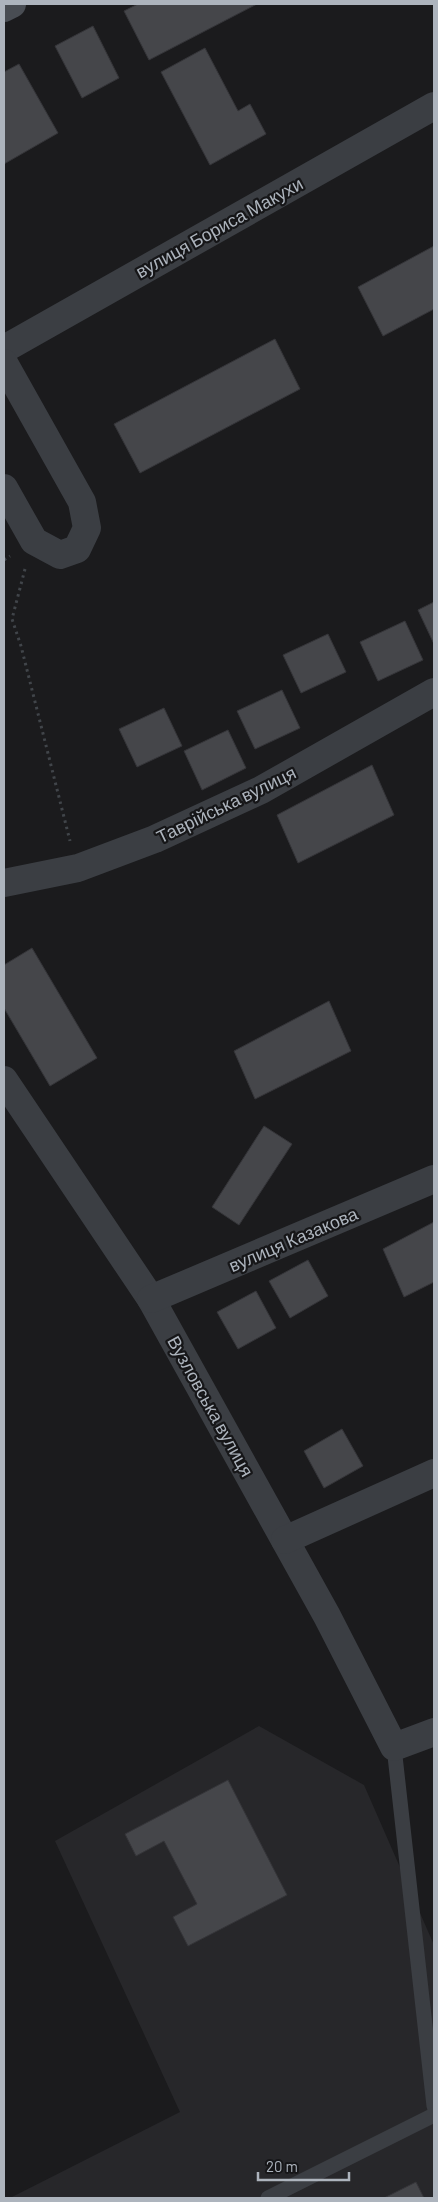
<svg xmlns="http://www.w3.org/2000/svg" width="438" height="2202" viewBox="0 0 438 2202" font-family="Barlow,sans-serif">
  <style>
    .built { fill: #27272a }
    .building { fill: #45464a; stroke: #353539 }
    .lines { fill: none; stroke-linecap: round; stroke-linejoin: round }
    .path { stroke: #41454a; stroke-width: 3; stroke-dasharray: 2.5 4; stroke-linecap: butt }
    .service { stroke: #3b3e43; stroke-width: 15 }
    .minor { stroke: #3b3e43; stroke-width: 28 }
    .secondary { stroke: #494d53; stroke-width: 28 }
    .labels { text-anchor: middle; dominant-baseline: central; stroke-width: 4.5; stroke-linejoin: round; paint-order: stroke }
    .street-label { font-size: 18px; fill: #adb4bd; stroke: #161618 }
  </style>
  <rect width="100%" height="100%" fill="#1b1b1d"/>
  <polygon class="built" points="259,1726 364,1785 434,1945 434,2198 10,2198 180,2112 55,1841"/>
  <g class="building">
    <polygon points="138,4 257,4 149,60 124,11"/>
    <polygon points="93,26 119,78 82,98 55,46"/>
    <polygon points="205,48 238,111 250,104 266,134 210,165 161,72"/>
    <polygon points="19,64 58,133 4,164 4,72"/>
    <polygon points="434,246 434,309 383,336 358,287"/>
    <polygon points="275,339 300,389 140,473 114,424"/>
    <polygon points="434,602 434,644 418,610"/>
    <polygon points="405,621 423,660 378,681 360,642"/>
    <polygon points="328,634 346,672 301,693 283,655"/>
    <polygon points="282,690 300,728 255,749 237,711"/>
    <polygon points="164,708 182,746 137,767 119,729"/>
    <polygon points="228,730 246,768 202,790 184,751"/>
    <polygon points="372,765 394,815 298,863 277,815"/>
    <polygon points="32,948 97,1058 50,1086 4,1008 4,965"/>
    <polygon points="329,1001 351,1051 255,1099 234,1051"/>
    <polygon points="264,1126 292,1144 239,1225 212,1207"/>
    <polygon points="434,1222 434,1282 404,1297 383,1249"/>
    <polygon points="308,1260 328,1296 290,1318 269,1281"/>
    <polygon points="256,1291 276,1328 238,1349 217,1312"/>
    <polygon points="342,1429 363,1466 324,1488 304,1451"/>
    <polygon points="228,1780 287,1895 188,1946 173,1917 197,1904 164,1841 136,1856 125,1834"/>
    <polygon points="416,2182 424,2198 384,2198"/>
  </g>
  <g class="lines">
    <g class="path">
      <polyline points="4,560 10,556"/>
      <polyline points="25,569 12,619 21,646 70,841"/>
    </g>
    <g class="service">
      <polyline points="394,1747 434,2106"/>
      <polyline points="268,2198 434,2115"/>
    </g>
    <g class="minor">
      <polyline points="4,349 434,106"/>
      <polyline points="4,363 82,502 87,528 77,549 60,555 34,541 4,488"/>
      <polyline points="4,883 78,868 155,839 261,790 434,692"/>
      <polyline points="4,1080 151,1299 327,1616 394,1747 434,1732"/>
      <polyline points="151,1299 434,1179"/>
      <polyline points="285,1540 434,1473"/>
    </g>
    <polyline class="secondary" points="4,8 12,4"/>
  </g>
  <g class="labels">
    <g class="street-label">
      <text transform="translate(219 227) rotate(-29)">вулиця Бориса Макухи</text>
      <text transform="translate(226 804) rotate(-26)">Таврійська вулиця</text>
      <text transform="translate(293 1239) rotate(-23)">вулиця Казакова</text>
      <text transform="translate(211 1406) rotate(61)">Вузловська вулиця</text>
    </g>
  </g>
  <rect width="438" height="2202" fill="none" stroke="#adb4bd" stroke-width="10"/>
  <path d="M258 2172v8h91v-8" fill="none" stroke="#adb4bd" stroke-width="2.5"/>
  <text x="266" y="2172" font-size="15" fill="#adb4bd" stroke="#161618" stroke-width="4" paint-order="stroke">20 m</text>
</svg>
